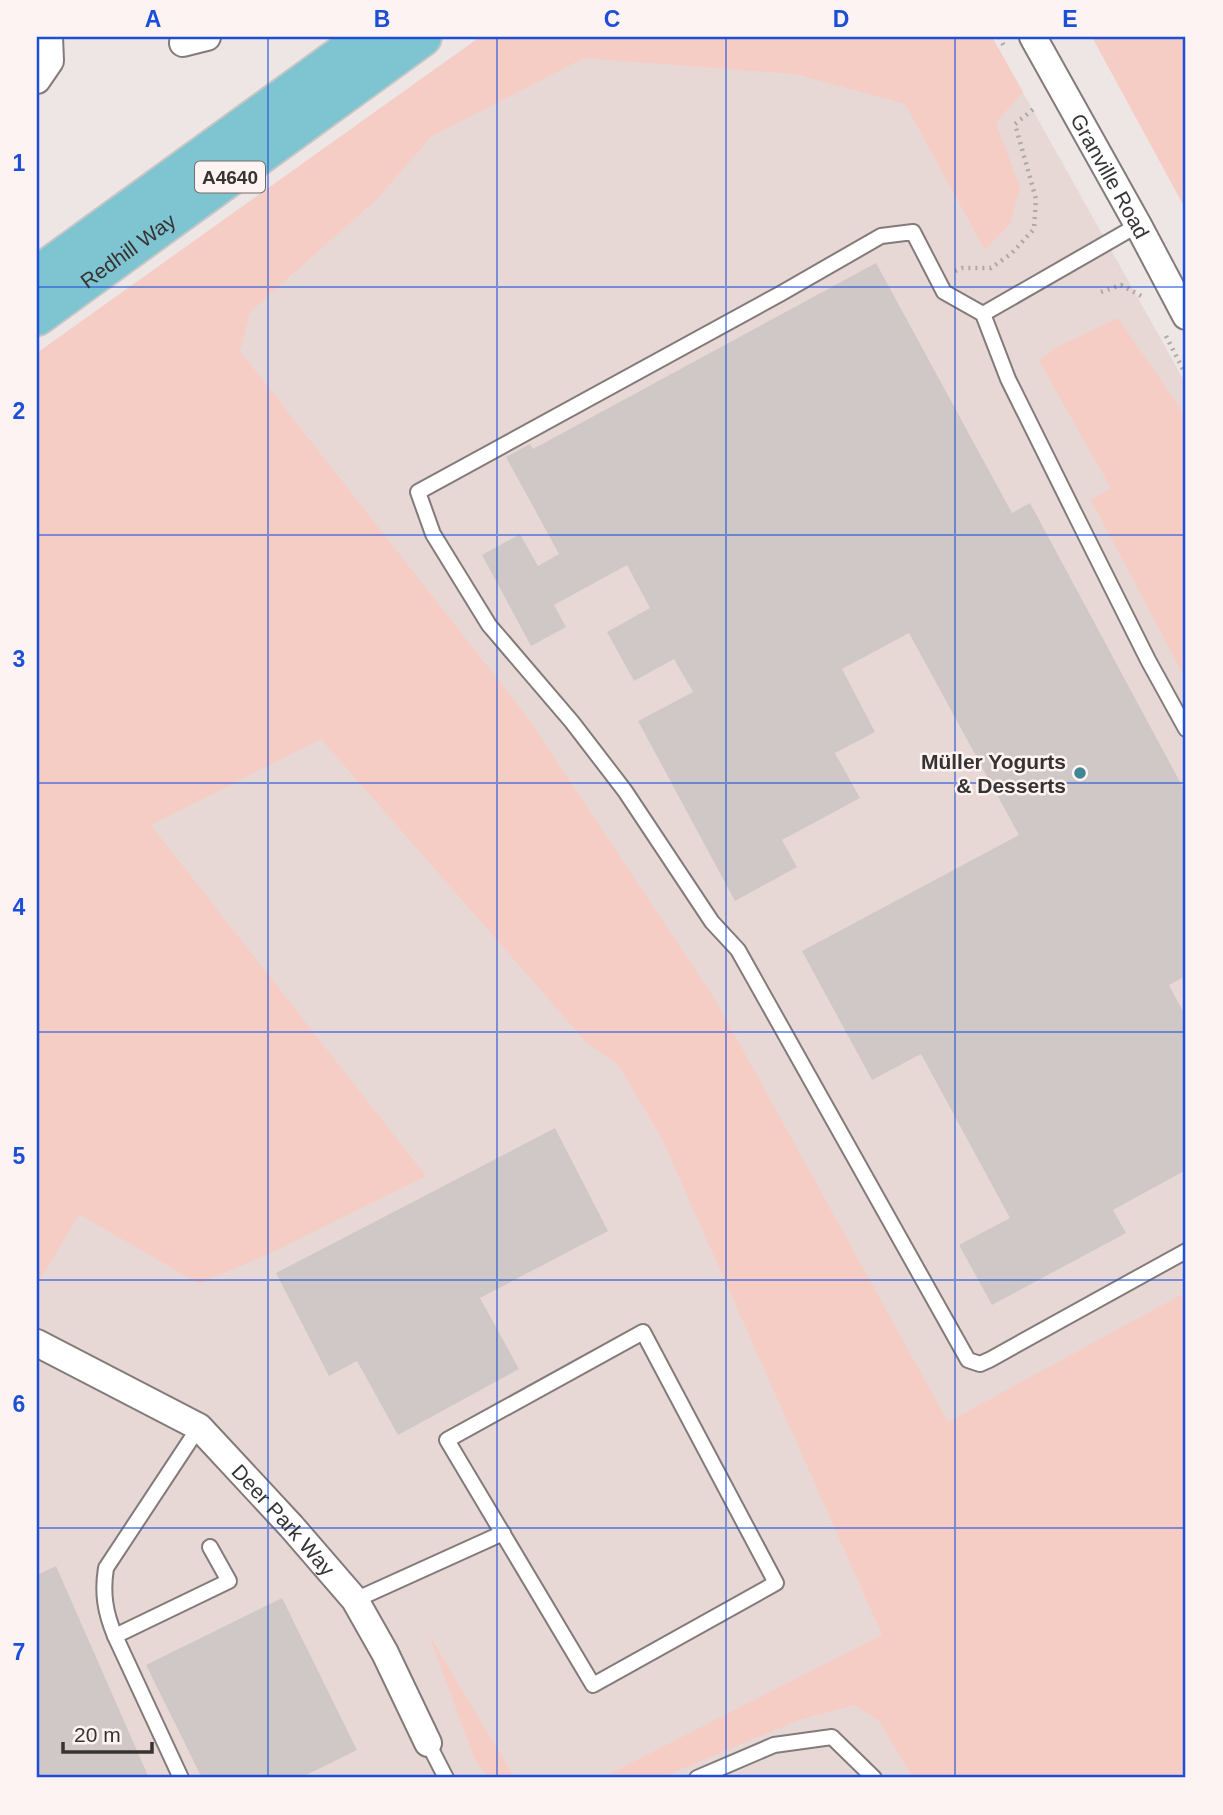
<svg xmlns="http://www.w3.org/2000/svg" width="1223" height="1815" viewBox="0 0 1223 1815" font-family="Arial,sans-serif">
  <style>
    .built { fill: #e8d8d5 }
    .green { fill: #f6cdc5 }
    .building { fill: #d0c8c6 }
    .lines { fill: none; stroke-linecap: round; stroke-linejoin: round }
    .service-casing { stroke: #837b7a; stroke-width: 18 }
    .minor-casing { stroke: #837b7a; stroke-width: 30 }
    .primary-casing { stroke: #c7c6c6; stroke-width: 42 }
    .path { stroke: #afa8a7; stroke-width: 4.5; stroke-dasharray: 2 5; stroke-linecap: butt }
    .service { stroke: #fff; stroke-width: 14 }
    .minor { stroke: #fff; stroke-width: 26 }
    .primary { stroke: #7fc5d1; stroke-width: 38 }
    .grid { fill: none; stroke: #1d4ed8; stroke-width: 2; stroke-opacity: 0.55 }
    .poi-dot { fill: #418693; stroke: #fcf3f2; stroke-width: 2.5 }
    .labels { text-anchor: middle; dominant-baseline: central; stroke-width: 5; stroke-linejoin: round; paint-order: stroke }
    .shield { fill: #fcf3f2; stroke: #726d6c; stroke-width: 2 }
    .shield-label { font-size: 19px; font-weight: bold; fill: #373333 }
    .street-label { font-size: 21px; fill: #373333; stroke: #fcf3f2 }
    .poi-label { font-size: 21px; font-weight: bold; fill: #373333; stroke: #fcf3f2; text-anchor: end }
    .neatline { fill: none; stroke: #1d4ed8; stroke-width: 2.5 }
    .grid-label { font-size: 23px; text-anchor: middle; font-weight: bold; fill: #1d4ed8 }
  </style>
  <rect width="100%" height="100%" fill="#eee6e4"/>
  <polygon class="built" points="480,37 992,37 1186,384 1186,1778 37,1778 37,353"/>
  <g class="green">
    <polygon points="480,37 992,37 1023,92 996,123 1020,187 1010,224 985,250 905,104 795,74 584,58 432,136 377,199 250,312 240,351 528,718 716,1001 948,1422 1186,1292 1186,1778 913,1778 879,1721 854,1705 799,1720 660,1778 601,1778 882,1635 662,1139 618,1065 586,1042 321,739 151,825 426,1176 273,1252 199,1284 79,1214 37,1285 37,353"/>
    <polygon points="1092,37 1186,37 1186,210"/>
    <polygon points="1118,318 1180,408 1186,420 1186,680 1091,500 1111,488 1039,361 1055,348"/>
    <polygon points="428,1633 515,1778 489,1778 475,1760"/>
  </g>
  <g class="building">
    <polygon points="876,263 1012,513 1030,503 1186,793 1186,976 1169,985 1186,1017 1186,1170 1113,1210 1126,1233 992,1305 959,1245 1010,1218 921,1054 872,1080 802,951 1019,835 909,633 842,669 875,732 835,753 860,798 782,840 797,867 735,901 638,721 693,692 674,659 634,681 607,632 650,608 627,565 554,605 566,627 531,646 482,555 520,534 538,566 559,554 506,457 530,444 533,449"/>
    <polygon points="555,1128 608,1231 480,1298 519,1369 398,1435 357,1361 329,1376 276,1273"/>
    <polygon points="56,1566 149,1778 37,1778 37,1575"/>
    <polygon points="282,1598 357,1750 300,1778 202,1778 146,1665"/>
  </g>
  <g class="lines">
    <g class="service-casing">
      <g id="service">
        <polyline points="983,314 1138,225"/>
        <polyline points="1186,729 1148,660 1075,514 1008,379 983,314 944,292 913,232 881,236 780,294 418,492 433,534 489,625 572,722 625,791 712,922 738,950 968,1360 980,1364 989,1360 1186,1251"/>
        <polygon points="643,1332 776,1583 593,1685 447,1440"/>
        <polyline points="355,1600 503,1533"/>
        <polyline points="115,1636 229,1581 210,1547"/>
        <polyline points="428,1743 446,1778"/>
        <path d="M181 1778 115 1636C105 1612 102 1593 106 1568L199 1427"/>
        <polyline points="697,1778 774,1745 832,1737 874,1778"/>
      </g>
    </g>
    <g class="minor-casing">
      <g id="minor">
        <path id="s1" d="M1033 37 1138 225 1186 316"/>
        <polyline points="183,43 207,37"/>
        <polyline points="37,80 50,61 49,37"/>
        <path id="s2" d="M37 1343 199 1427 291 1526 355 1600 385 1653 428 1743"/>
      </g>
    </g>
    <g class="primary-casing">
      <g id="primary">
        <polyline points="37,276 367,37"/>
        <path id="s3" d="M37 316 422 37"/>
      </g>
    </g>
    <g class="path">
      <polyline points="999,37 1005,48"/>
      <polyline points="955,271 962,268 991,268 1012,253 1034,229 1036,199 1015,124 1036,107"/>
      <polyline points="1101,292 1121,285 1145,298"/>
      <polyline points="1166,336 1186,375"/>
    </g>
    <use href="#service" class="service"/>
    <use href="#minor" class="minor"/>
    <use href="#primary" class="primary"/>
  </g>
  <path class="grid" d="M268 37V1778M497 37V1778M726 37V1778M955 37V1778M37 287H1186M37 535H1186M37 783H1186M37 1032H1186M37 1280H1186M37 1528H1186"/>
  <circle class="poi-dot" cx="1080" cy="773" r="7"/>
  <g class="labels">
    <rect class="shield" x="195" y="161.5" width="70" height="31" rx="5"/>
    <g class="shield-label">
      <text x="230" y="177">A4640</text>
    </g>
    <g class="street-label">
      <text stroke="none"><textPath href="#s1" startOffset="159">Granville Road</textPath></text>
      <text stroke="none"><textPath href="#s3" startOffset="112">Redhill Way</textPath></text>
      <text stroke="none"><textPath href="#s2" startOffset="308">Deer Park Way</textPath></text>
    </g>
    <g class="poi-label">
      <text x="1066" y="761">Müller Yogurts<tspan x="1066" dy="24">&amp; Desserts</tspan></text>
    </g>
  </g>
  <rect width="1223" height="1815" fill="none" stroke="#fcf3f2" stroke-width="77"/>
  <path d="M63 1742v10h89v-10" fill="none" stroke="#373333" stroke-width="3.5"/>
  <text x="74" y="1742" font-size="21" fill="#373333" stroke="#fcf3f2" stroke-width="5" paint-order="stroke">20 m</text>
  <rect x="38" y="38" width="1146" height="1738" class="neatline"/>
  <g class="grid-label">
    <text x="153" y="27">A</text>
    <text x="382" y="27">B</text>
    <text x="612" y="27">C</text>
    <text x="841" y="27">D</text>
    <text x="1070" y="27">E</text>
    <text x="19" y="171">1</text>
    <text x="19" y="419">2</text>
    <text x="19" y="667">3</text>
    <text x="19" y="915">4</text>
    <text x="19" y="1164">5</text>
    <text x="19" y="1412">6</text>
    <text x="19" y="1660">7</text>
  </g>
</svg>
